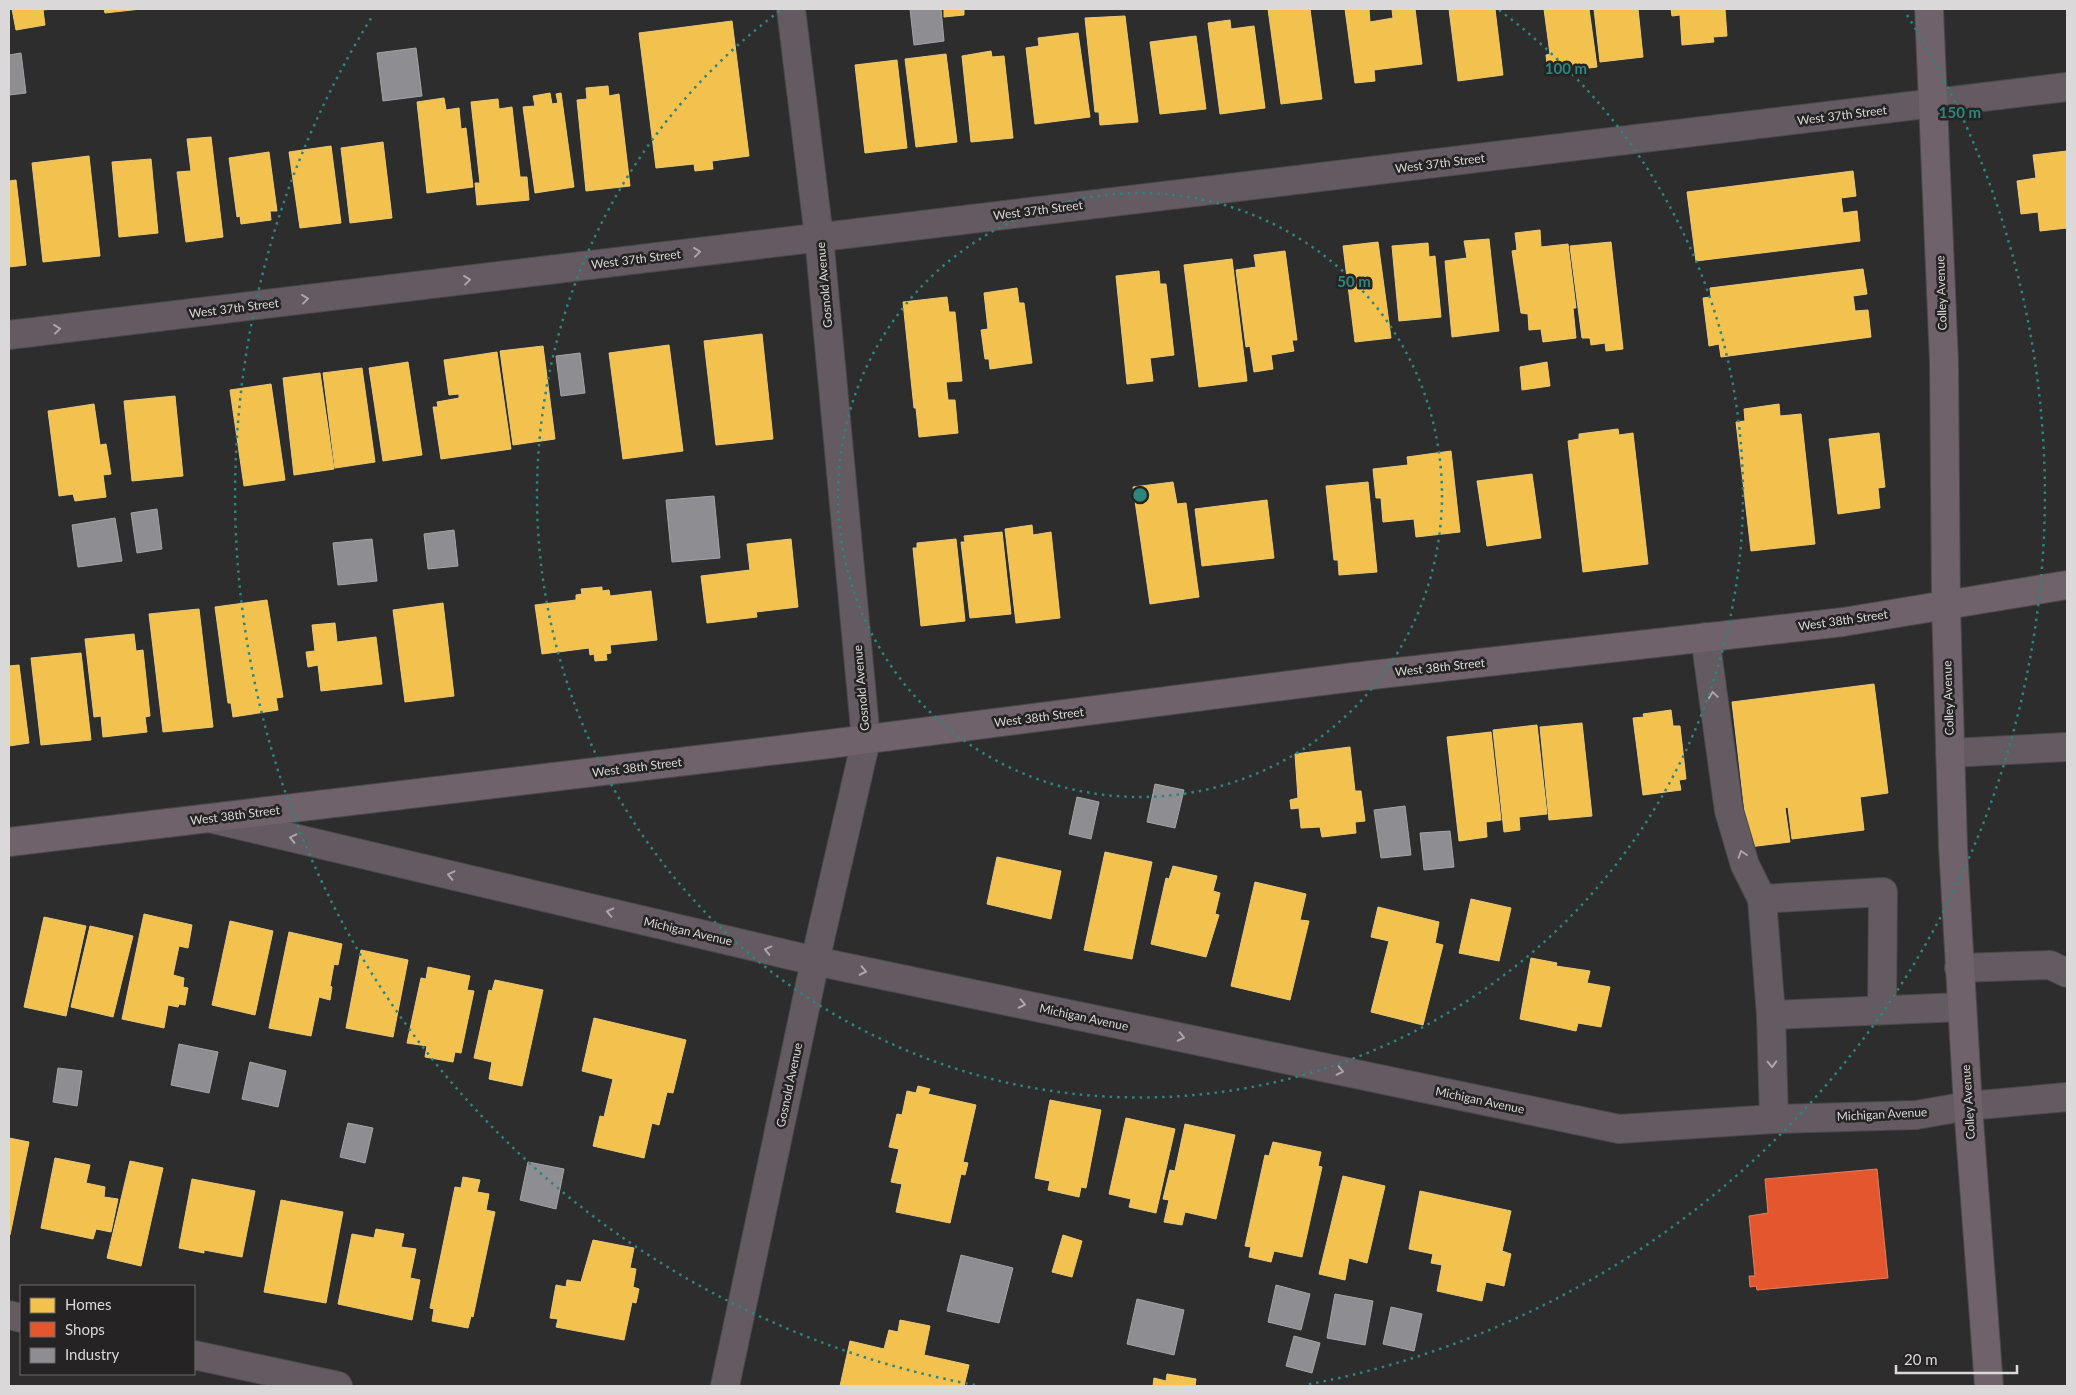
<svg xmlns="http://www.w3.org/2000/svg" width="2076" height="1395" viewBox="0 0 2076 1395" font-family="Lato,sans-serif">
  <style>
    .homes { fill: #f2c14e; stroke: #ebc877 }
    .shops { fill: #e4572e; stroke: #e17e61 }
    .industry { fill: #8d8d92; stroke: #a4a4a7 }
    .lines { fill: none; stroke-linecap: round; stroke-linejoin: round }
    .minor-casing { stroke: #4a4848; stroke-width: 30 }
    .major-casing { stroke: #4a4848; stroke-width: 30 }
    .minor { stroke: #645a62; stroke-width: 28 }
    .major { stroke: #6f626b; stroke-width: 28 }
    .oneway { stroke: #aba6a9 }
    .ring { fill: none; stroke: #2d857e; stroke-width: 2.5; stroke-dasharray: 2.5 5 }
    .labels { text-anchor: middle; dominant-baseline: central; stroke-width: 5; stroke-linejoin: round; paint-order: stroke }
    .street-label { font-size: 12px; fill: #dad8d8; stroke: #252323 }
    .centre { fill: #2d857e; stroke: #252323; stroke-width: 2.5 }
    .ring-label { font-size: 15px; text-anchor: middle; font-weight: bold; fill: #2d857e; stroke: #252323; stroke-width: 5; stroke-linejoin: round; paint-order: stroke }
  </style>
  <rect width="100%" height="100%" fill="#2e2d2d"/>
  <g class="homes">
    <polygon points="10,9 51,9 43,10 45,25 16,30 12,9"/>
    <polygon points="104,9 141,9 105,13"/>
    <polygon points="944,9 964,9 964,15 944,17"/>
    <polygon points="1268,9 1310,9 1322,99 1281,104"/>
    <polygon points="1345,9 1369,9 1370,22 1393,18 1392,10 1415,9 1422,64 1374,70 1375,81 1355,83"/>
    <polygon points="1449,9 1495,9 1503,75 1458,81"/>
    <polygon points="1544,9 1589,9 1597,67 1548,73 1546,55 1550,54"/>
    <polygon points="1594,9 1638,9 1643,57 1600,62"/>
    <polygon points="1671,9 1725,9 1727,36 1713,37 1714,42 1682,45 1680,15 1672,16"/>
    <polygon points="1125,16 1138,122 1100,125 1099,112 1095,112 1085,18"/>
    <polygon points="1230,20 1231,29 1254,26 1265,108 1220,114 1208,23"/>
    <polygon points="732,21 749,156 712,161 713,169 695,171 694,164 656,168 639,33"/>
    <polygon points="1078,33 1090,117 1035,124 1026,48 1039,46 1038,38"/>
    <polygon points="1196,36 1206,109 1160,114 1150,42"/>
    <polygon points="991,51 992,57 1004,56 1013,138 971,142 962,56"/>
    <polygon points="946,54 957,142 916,147 905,59"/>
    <polygon points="897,60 907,148 865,153 855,65"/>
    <polygon points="608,86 609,96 619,94 630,186 586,191 577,100 587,99 586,88"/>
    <polygon points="550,93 552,104 558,103 556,94 561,93 574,187 535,193 523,107 535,106 533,96"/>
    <polygon points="444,98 446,110 459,108 461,129 466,128 473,187 427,193 417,102"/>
    <polygon points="498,99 499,109 512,107 520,177 527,177 529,200 477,205 475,183 480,183 471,102"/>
    <polygon points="211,137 223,237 186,242 177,172 191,171 187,139"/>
    <polygon points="383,142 392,218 350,223 341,148"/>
    <polygon points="331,146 341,223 300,228 289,152"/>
    <polygon points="2067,151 2067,228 2040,231 2038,212 2021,214 2017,181 2036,178 2033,155"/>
    <polygon points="269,152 277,211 270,211 271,220 241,224 240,216 237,217 229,158"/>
    <polygon points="89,156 100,256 43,262 32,163"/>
    <polygon points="151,159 158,233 119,237 112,162"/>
    <polygon points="1853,171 1856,196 1841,198 1843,213 1857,211 1860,241 1696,261 1687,192"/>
    <polygon points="16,180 26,265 9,267 9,181"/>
    <polygon points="1540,230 1541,247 1568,244 1576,308 1573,308 1576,338 1543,342 1541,329 1529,330 1528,314 1521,313 1512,251 1517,250 1515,233"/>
    <polygon points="1489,239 1499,331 1452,337 1445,261 1467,258 1464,241"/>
    <polygon points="1378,242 1391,338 1355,342 1343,246"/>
    <polygon points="1611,242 1623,349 1606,351 1605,343 1591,345 1590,338 1582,338 1570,246"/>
    <polygon points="1428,243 1429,257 1435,256 1441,317 1399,321 1392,246"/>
    <polygon points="1285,251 1297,340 1292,340 1294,351 1271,355 1273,369 1254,372 1250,346 1246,347 1236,270 1256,267 1254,255"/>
    <polygon points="1232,259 1247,381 1199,387 1184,265"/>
    <polygon points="1863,269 1867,294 1853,296 1855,311 1868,310 1871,337 1721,357 1719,344 1709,346 1703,298 1711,297 1710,288"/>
    <polygon points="1159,271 1160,284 1166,284 1174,355 1150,358 1153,381 1127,384 1116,276"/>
    <polygon points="1017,288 1019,303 1024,303 1032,363 990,369 989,359 985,359 981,330 988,329 984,293"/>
    <polygon points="947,297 949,312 955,312 962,381 946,382 948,400 955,400 958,433 919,437 916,408 914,408 903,302"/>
    <polygon points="762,334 773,439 716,445 704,341"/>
    <polygon points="669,345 683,451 623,459 609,353"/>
    <polygon points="543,346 555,439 513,445 500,351"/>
    <polygon points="497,352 511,449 441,459 433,407 438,407 437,402 459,398 459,394 449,395 444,360"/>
    <polygon points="408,362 422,455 383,461 369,368"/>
    <polygon points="1547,362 1550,386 1522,390 1520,367"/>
    <polygon points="362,368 375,462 335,468 323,373"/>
    <polygon points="320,373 334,469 294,475 283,378"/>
    <polygon points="271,384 285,480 244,486 230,390"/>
    <polygon points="175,396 183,476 132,481 124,401"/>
    <polygon points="94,404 100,445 106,444 111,474 103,475 106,497 75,501 73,494 59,496 48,411"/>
    <polygon points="1779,404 1780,416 1801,414 1815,544 1751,551 1736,422 1745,421 1744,409"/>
    <polygon points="1618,429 1619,435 1633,433 1648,564 1583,572 1568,441 1579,439 1579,434"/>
    <polygon points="1879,433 1885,487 1878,488 1880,508 1838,514 1829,439"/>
    <polygon points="1451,451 1460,532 1416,537 1414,519 1383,522 1381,498 1376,498 1373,469 1408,465 1407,457"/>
    <polygon points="1532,474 1541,538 1487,546 1477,481"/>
    <polygon points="1173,482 1177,504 1186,503 1199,597 1150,604 1133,487"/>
    <polygon points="1368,482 1377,572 1339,575 1338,560 1334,560 1326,486"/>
    <polygon points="1267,500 1274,558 1202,566 1195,509"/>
    <polygon points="1032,525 1033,535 1051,532 1060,618 1016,623 1005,529"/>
    <polygon points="1002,532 1011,614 970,618 961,542 965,542 964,536"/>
    <polygon points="791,539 798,607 756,612 757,617 707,623 701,576 750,570 747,544"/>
    <polygon points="956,539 965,621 921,626 913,548 917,548 917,543"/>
    <polygon points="602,587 602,591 609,590 610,596 651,591 657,640 610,645 611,653 606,654 607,660 595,661 594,654 590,655 589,648 542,654 535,605 576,600 576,595 582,594 581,589"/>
    <polygon points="267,600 283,697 276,698 278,710 233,717 231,703 228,703 215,607"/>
    <polygon points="443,603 454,696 405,702 393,610"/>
    <polygon points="199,609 213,727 163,732 149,614"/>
    <polygon points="335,623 337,642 376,637 382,684 321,691 318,665 308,667 306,652 315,651 312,625"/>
    <polygon points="134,634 136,651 143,650 150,716 145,717 147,732 103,737 101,716 94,717 85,639"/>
    <polygon points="81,653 91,740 41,745 31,658"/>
    <polygon points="19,665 29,743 9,746 9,666"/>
    <polygon points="1874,684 1888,793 1860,797 1864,830 1792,839 1788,807 1785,808 1790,842 1749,847 1732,702"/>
    <polygon points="1671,710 1673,726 1680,726 1686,779 1679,780 1681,790 1643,795 1633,718 1644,717 1643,714"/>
    <polygon points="1582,723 1592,816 1549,820 1540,727"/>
    <polygon points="1537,725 1547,814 1519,817 1520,830 1504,832 1493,730"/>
    <polygon points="1491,732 1501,820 1486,822 1487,837 1459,841 1447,737"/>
    <polygon points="1350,747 1355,791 1361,791 1365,821 1355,822 1356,833 1322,837 1320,827 1301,828 1299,808 1291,809 1290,800 1298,798 1295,754"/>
    <polygon points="1105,852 1152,862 1132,959 1084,950"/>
    <polygon points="997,857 1061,871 1051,919 987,904"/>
    <polygon points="1173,866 1217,876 1213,891 1220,893 1215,914 1219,915 1206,957 1151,944 1166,878 1169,879"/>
    <polygon points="1255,882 1306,894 1300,920 1309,921 1290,1000 1231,986"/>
    <polygon points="1471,899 1511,908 1499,961 1459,953"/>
    <polygon points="1378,907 1439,922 1435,943 1443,945 1423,1025 1371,1012 1389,941 1371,937"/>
    <polygon points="144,914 192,925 188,948 179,946 173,975 184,978 183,987 188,988 185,1005 179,1004 178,1007 168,1005 164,1028 122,1019"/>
    <polygon points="44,917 86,926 66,1016 24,1007"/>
    <polygon points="230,921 273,931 255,1015 212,1005"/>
    <polygon points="90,926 133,936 113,1017 71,1007"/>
    <polygon points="289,932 342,944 338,965 334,964 330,986 332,987 330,1000 319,997 311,1036 269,1028"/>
    <polygon points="361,950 408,960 393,1037 346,1028"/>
    <polygon points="1531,958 1557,963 1556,966 1590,971 1587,983 1610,987 1601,1027 1578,1023 1576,1031 1520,1019"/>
    <polygon points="428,967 470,976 467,990 474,991 461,1053 455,1052 453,1062 425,1057 427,1046 407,1043 421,978 426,979"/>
    <polygon points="495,980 543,990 522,1086 489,1079 492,1062 474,1058 489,990 492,991"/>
    <polygon points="594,1018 686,1040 673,1093 667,1092 659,1125 652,1123 644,1158 593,1146 600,1116 604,1117 613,1079 582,1071"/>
    <polygon points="918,1086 930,1089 928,1094 976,1105 963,1162 968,1163 965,1175 961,1174 950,1223 896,1212 902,1184 891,1182 899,1149 889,1147 897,1114 902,1115 907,1091 916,1093"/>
    <polygon points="1050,1100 1101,1110 1086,1188 1081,1187 1079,1197 1048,1190 1050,1181 1035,1178"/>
    <polygon points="1126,1118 1175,1129 1156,1213 1129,1207 1131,1199 1109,1194"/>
    <polygon points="1185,1124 1235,1135 1216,1219 1185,1212 1182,1225 1164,1222 1169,1200 1163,1199 1170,1170 1175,1171"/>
    <polygon points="9,1138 29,1142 10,1235 9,1234"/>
    <polygon points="1273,1142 1321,1152 1318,1166 1322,1167 1302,1257 1274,1251 1271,1262 1249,1257 1251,1247 1245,1246 1265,1155 1269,1156"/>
    <polygon points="55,1158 90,1165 86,1183 105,1187 104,1197 118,1199 111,1232 96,1229 93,1239 41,1228"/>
    <polygon points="130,1161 163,1168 141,1266 107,1258"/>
    <polygon points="1343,1176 1385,1186 1367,1263 1349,1258 1345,1280 1319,1274"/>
    <polygon points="463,1177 480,1180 477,1192 489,1194 486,1210 495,1212 473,1317 471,1316 468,1328 432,1321 434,1309 430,1308 455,1187 461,1188"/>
    <polygon points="192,1179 255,1191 242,1257 204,1250 204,1253 179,1248"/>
    <polygon points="1420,1191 1511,1211 1502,1251 1511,1254 1504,1286 1486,1282 1482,1301 1437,1291 1442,1265 1431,1263 1433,1254 1409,1249"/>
    <polygon points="281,1200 343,1212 326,1303 264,1292"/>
    <polygon points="376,1229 404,1234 401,1247 416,1249 410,1278 420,1280 412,1320 338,1304 352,1234 374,1238"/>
    <polygon points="1063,1235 1082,1241 1072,1277 1052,1272"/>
    <polygon points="593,1240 634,1248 630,1268 636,1269 633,1287 639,1289 636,1303 632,1302 624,1340 556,1327 558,1319 550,1318 556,1285 566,1287 567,1280 581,1282"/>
    <polygon points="900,1320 930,1326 924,1355 969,1365 964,1386 840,1386 850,1341 884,1349 889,1330 898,1332"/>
    <polygon points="1167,1374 1196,1379 1195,1386 1153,1386 1154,1378 1166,1381"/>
  </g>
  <polygon class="shops" points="1877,1169 1888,1278 1757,1290 1756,1286 1750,1287 1749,1276 1755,1276 1749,1216 1768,1213 1765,1179"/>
  <g class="industry">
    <polygon points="910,9 941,9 944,41 914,45"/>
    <polygon points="416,48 422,96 383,101 377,53"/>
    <polygon points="21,53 26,93 9,95 9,55"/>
    <polygon points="580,353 585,393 561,396 556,356"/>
    <polygon points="714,496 720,558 672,562 666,500"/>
    <polygon points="157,509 162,549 137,553 131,513"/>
    <polygon points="115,518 122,561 78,567 72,525"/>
    <polygon points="454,530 458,566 428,569 424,534"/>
    <polygon points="372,539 377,581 338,585 333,543"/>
    <polygon points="1155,784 1184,790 1175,828 1147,822"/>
    <polygon points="1077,797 1099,802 1091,839 1069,834"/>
    <polygon points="1405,806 1411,855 1381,858 1374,810"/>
    <polygon points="1450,831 1454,867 1424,870 1420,833"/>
    <polygon points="179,1044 218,1052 209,1093 171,1085"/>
    <polygon points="250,1062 286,1071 278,1107 242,1099"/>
    <polygon points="58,1068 82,1071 77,1106 53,1102"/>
    <polygon points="348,1123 373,1128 365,1163 340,1157"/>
    <polygon points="528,1162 564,1169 556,1209 520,1200"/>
    <polygon points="961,1255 1013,1268 999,1323 947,1311"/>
    <polygon points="1276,1285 1310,1294 1301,1330 1268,1322"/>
    <polygon points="1335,1294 1373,1301 1365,1345 1327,1338"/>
    <polygon points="1137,1299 1184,1310 1174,1355 1127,1344"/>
    <polygon points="1391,1307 1422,1314 1414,1351 1383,1344"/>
    <polygon points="1294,1336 1320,1343 1312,1373 1286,1366"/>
  </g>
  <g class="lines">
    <g class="minor-casing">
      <g id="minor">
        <polyline points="9,335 2067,87"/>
        <polyline points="1705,637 1729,811 1745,865 1762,899"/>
        <polyline points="1950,753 2067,747"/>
        <polyline points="213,819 815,961 1619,1129 1774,1119 1916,1115 1968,1106 2067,1097"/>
        <polyline points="1959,968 2050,965 2067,973"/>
        <polyline points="1771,1015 1962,1007"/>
        <polyline points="1774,1119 1771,1015 1762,899 1883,892 1882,1010"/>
        <polyline points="9,1315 21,1318"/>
        <polyline points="194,1355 338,1386"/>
        <polyline points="725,1386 815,961 866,740 819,237 791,9"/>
      </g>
    </g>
    <g class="major-casing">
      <g id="major">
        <polyline points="1929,9 1944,362 1946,605 1953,847 1968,1106 1989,1386"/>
        <polyline points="9,842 829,744 1354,677 1843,622 2067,585"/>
      </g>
    </g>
    <use href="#minor" class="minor"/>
    <use href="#major" class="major"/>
  </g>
  <defs><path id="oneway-chevron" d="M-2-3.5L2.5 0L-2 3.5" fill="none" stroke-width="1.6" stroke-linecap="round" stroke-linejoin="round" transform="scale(1.25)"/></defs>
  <g class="oneway">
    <use href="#oneway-chevron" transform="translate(697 252) rotate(-7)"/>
    <use href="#oneway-chevron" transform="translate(467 280) rotate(-7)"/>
    <use href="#oneway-chevron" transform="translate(305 299) rotate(-7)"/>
    <use href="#oneway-chevron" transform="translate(57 329) rotate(-7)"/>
    <use href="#oneway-chevron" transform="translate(1713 695) rotate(-98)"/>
    <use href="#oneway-chevron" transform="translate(293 838) rotate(-167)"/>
    <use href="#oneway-chevron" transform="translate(1742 854) rotate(-108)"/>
    <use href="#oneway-chevron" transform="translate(451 875) rotate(-167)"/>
    <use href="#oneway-chevron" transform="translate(610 912) rotate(-167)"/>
    <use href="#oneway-chevron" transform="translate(768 950) rotate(-167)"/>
    <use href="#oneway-chevron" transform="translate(863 971) rotate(12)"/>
    <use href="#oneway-chevron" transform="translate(1022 1004) rotate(12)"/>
    <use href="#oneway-chevron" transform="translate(1181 1037) rotate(12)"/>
    <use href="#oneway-chevron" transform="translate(1772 1064) rotate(88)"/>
    <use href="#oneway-chevron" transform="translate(1340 1071) rotate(12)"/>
  </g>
  <g class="ring">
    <circle cx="1140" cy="495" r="302"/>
    <path d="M1499 10A603 603 0 1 1 781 10"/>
    <path d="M975 1385A905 905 0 0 1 373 15M1907 15A905 905 0 0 1 1305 1385"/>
  </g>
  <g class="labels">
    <g class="street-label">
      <text transform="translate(1842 115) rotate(-7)">West 37th Street</text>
      <text transform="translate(1440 163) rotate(-7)">West 37th Street</text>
      <text transform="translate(1038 210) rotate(-7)">West 37th Street</text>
      <text transform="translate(636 259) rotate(-7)">West 37th Street</text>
      <text transform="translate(824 285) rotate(-95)">Gosnold Avenue</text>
      <text transform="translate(1941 293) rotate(-92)">Colley Avenue</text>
      <text transform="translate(234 308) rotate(-7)">West 37th Street</text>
      <text transform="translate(1843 620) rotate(-8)">West 38th Street</text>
      <text transform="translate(1440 667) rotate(-6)">West 38th Street</text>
      <text transform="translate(861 688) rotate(-95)">Gosnold Avenue</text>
      <text transform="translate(1948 698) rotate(-92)">Colley Avenue</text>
      <text transform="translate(1039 717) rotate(-7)">West 38th Street</text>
      <text transform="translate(637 767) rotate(-7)">West 38th Street</text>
      <text transform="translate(235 815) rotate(-7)">West 38th Street</text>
      <text transform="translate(688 931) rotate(13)">Michigan Avenue</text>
      <text transform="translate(1084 1017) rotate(12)">Michigan Avenue</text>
      <text transform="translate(789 1085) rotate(-78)">Gosnold Avenue</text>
      <text transform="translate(1480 1100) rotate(12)">Michigan Avenue</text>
      <text transform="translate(1968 1102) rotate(-94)">Colley Avenue</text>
      <text transform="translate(1882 1114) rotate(-3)">Michigan Avenue</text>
    </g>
  </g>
  <circle cx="1140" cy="495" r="8" class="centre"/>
  <g class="ring-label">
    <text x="1566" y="74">100 m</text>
    <text x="1960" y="118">150 m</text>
    <text x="1354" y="287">50 m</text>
  </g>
  <rect width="2076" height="1395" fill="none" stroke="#dad8d8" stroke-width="20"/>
  <rect x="20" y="1285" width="175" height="90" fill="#252323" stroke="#6d6b6b"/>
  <rect x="30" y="1298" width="25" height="15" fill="#f2c14e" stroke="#6d6b6b"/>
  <text x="65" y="1310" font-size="15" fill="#dad8d8">Homes</text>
  <rect x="30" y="1322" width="25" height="15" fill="#e4572e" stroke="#6d6b6b"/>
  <text x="65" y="1335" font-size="15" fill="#dad8d8">Shops</text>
  <rect x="30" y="1348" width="25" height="15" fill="#8d8d92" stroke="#6d6b6b"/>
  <text x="65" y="1360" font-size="15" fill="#dad8d8">Industry</text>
  <path d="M1896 1365v8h121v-8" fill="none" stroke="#dad8d8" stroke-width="2.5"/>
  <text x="1904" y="1365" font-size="15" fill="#dad8d8" stroke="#252323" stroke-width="4" paint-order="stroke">20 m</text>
</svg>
